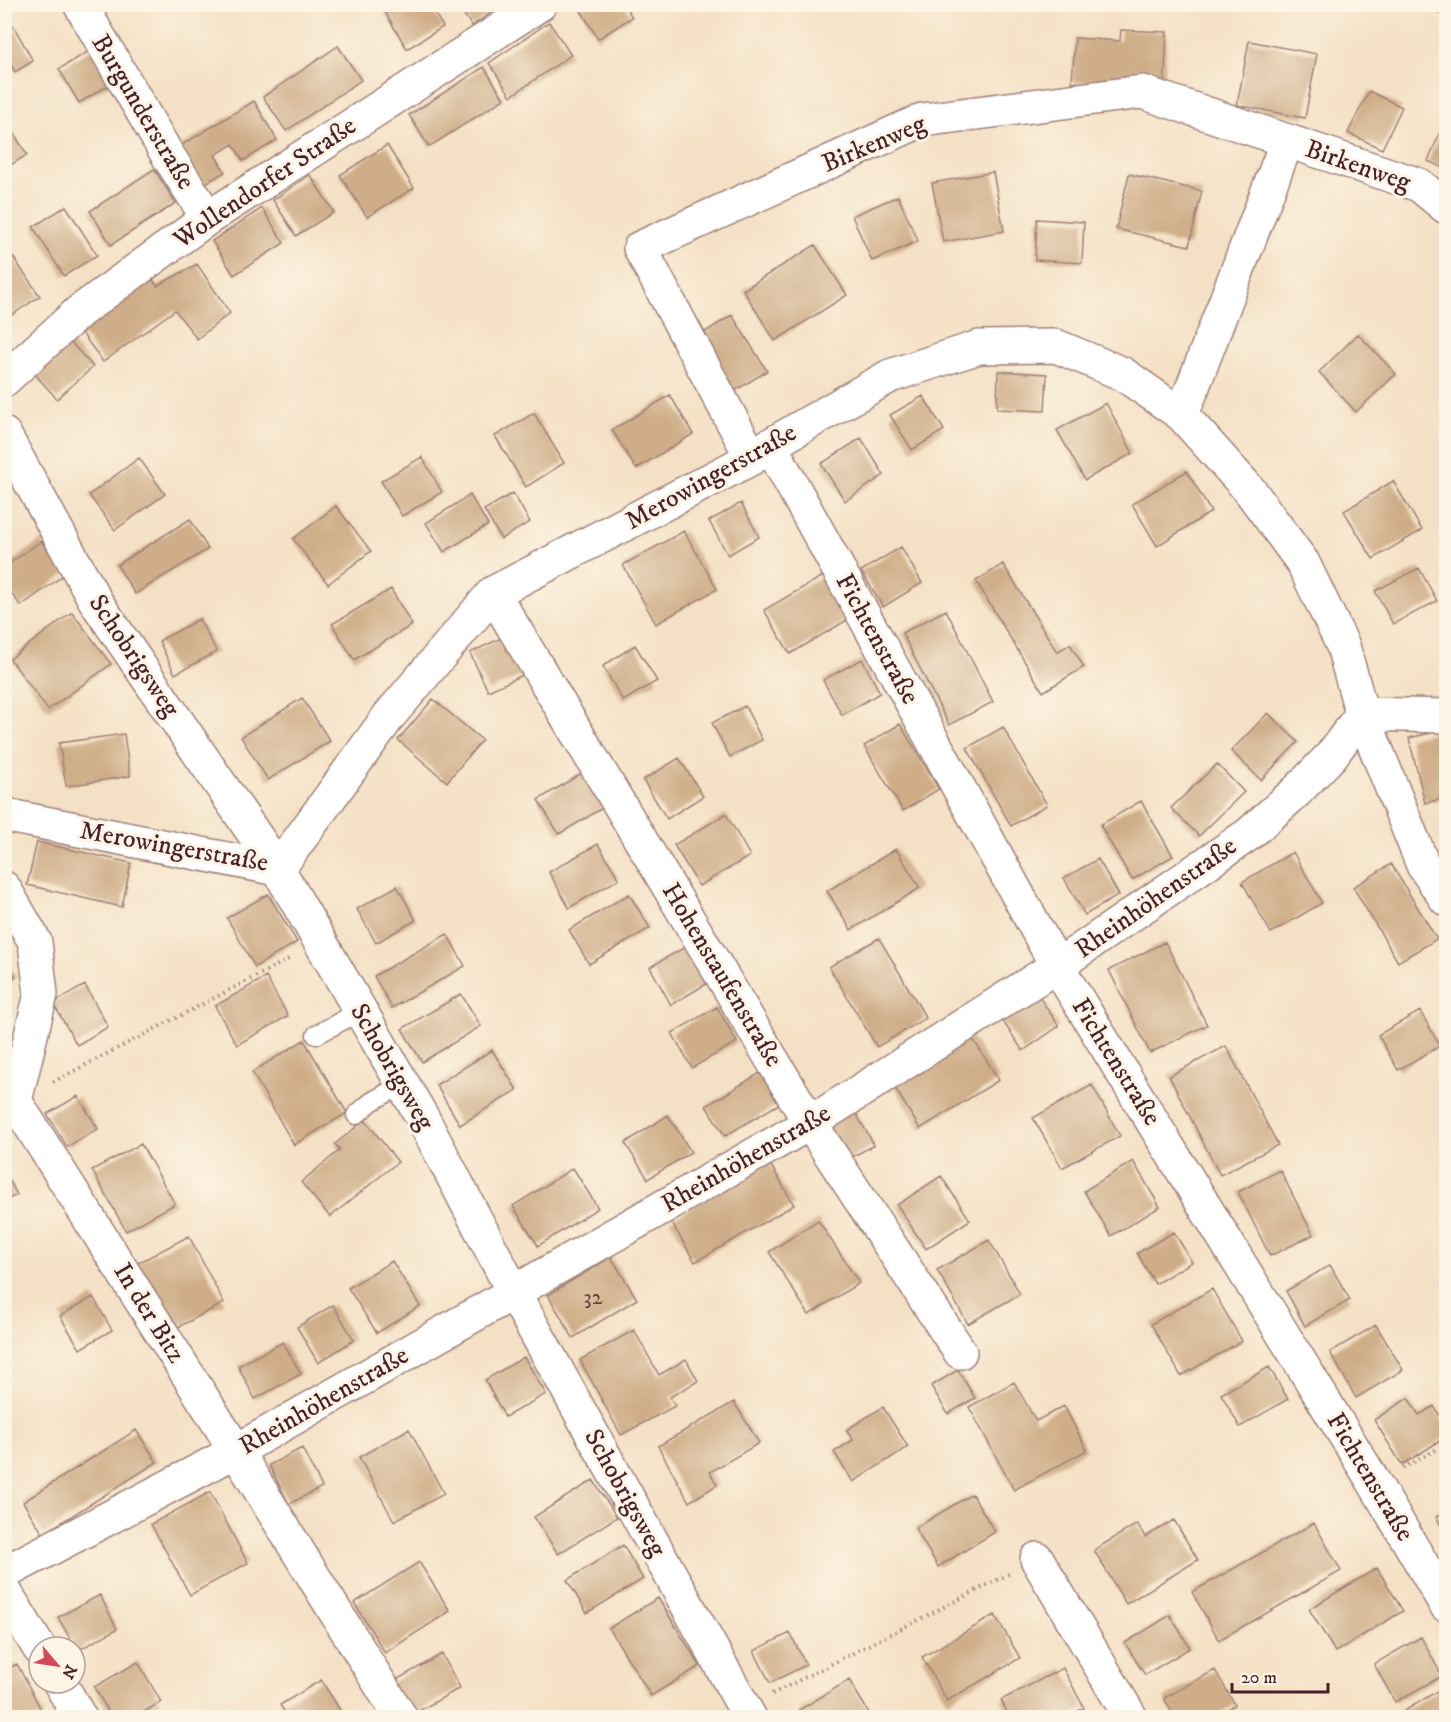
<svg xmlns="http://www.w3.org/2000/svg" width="1451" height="1722" viewBox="0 0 1451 1722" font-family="'IM FELL DW Pica',serif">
<rect width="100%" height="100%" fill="#fcf5e5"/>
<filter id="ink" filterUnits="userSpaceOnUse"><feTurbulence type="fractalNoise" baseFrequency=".0167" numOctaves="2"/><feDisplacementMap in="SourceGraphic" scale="12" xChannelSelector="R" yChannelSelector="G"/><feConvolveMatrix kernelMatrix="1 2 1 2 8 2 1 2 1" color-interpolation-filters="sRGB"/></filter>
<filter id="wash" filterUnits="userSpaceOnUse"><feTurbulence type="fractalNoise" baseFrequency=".008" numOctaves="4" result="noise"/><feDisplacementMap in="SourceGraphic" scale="24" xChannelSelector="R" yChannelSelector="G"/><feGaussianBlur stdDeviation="1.35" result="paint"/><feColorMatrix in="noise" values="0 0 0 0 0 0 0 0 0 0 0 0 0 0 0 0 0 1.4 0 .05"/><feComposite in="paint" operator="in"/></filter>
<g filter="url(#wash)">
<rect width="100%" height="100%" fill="#f4e0c4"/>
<g id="blocks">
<path fill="#cfad88" d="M380,4H429L443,27L407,49Z
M577,4H624L632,17L598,39Z
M1429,4H1446V16L1428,7Z
M457,5H502L472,26Z
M9,18L33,61L15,72L4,53V21Z
M549,22L571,55L511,96L489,63Z
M1121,30L1167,32L1164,88L1072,82L1075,38L1120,41Z
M1249,41L1317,54L1305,118L1237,105Z
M99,45L119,79L79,103L59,69Z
M338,46L361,80L286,131L263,97Z
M484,67L504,99L429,147L409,115Z
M1369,91L1402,107L1382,149L1348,133Z
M254,101L277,140L243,161L233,144L215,155L225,172L194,190L170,152Z
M4,117L27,155L4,169Z
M1446,118V169L1428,161Z
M387,145L414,188L367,217L340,175Z
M154,169L176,203L111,245L90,211Z
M993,172L1004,231L943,242L932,183Z
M1129,174L1202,191L1189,246L1116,229Z
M310,175L334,212L296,236L273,200Z
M898,196L918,241L872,261L852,216Z
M66,206L97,255L64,276L33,227Z
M262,208L284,243L234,275L212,241Z
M1037,219L1084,222L1082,263L1035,260Z
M4,244L40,296L6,319L4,316Z
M815,245L847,295L775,341L743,290Z
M197,264L230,313L197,339L175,310L103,362L79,329L151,277L157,286Z
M732,315L767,371L728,395L694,339Z
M1358,334L1396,374L1356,412L1319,372Z
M68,339L93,367L57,399L32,371Z
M998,371L1047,374L1045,411L997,409Z
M670,395L693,434L636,469L612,430Z
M923,396L944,430L912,450L890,415Z
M1106,403L1133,453L1085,480L1057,430Z
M534,413L564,463L526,487L495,436Z
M861,438L884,475L845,501L821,464Z
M422,457L442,492L402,516L381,481Z
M139,458L165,494L115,530L89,495Z
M1187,471L1211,512L1157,546L1132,504Z
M1393,481L1422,530L1373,559L1344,511Z
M513,493L530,522L501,539L484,510Z
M470,495L488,525L444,552L426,523Z
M741,503L759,537L728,555L709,521Z
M336,506L371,551L328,584L293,539Z
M190,519L208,549L135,594L117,565Z
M684,531L717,589L656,624L623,565Z
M41,541L65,574L21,606L4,584V567Z
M901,547L922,583L883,607L861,571Z
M1003,564L1057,652L1070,644L1084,667L1043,692L976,581Z
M1419,568L1437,601L1393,624L1375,591Z
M823,576L849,619L790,654L764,610Z
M391,589L412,625L354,660L332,624Z
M946,610L993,702L949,725L902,633Z
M72,612L111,664L48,710L10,659Z
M199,619L217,652L175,674L159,641Z
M505,636L523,675L488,691L470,653Z
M635,645L657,681L623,701L603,666Z
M862,659L880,693L842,715L823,680Z
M302,698L330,741L268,780L241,737Z
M433,699L482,740L447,782L398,740Z
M745,706L762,740L730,757L712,723Z
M1268,713L1298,742L1261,780L1231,751Z
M900,724L939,789L903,811L864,746Z
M1003,727L1047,805L1011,826L967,748Z
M1444,730L1446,740V798L1425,803L1409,738Z
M124,734L130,776L66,786L59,743Z
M679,758L703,796L667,819L643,780Z
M1217,764L1244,792L1199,836L1171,808Z
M585,771L606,806L559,834L538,800Z
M1141,801L1173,856L1132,880L1100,825Z
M726,814L750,856L699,886L674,845Z
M37,842L131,863L122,907L27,885Z
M598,844L619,879L569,908L549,872Z
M896,849L920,888L851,930L827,891Z
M1293,852L1322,903L1271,933L1242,882Z
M1098,859L1119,895L1085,915L1064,878Z
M1391,864L1437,939L1398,962L1353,887Z
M397,886L416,920L376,943L357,909Z
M268,894L297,942L255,967L227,918Z
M629,894L650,928L589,964L569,930Z
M447,934L465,966L392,1008L374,976Z
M879,938L926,1018L877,1047L829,967Z
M1165,942L1207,1025L1150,1053L1109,970Z
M687,946L708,983L671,1005L650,967Z
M4,957L16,977L4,984Z
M266,977L288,1016L237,1045L215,1006Z
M85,985L108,1027L77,1045L53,1003Z
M461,994L481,1026L422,1062L402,1029Z
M1038,995L1059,1026L1023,1051L1002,1020Z
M717,1007L737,1042L692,1068L672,1033Z
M1420,1011L1440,1046L1398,1070L1378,1035Z
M971,1036L999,1080L920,1129L893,1085Z
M304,1040L347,1113L294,1145L252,1072Z
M1226,1046L1278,1145L1220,1175L1169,1076Z
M492,1050L517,1090L460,1125L436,1085Z
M760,1073L779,1104L725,1136L706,1106Z
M1092,1085L1120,1136L1062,1168L1033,1118Z
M78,1096L98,1129L67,1147L47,1114Z
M853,1108L874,1145L843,1162L823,1125Z
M668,1115L691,1152L648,1179L625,1143Z
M365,1120L398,1162L330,1217L301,1182L340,1150L335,1144Z
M141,1144L175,1204L126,1231L92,1170Z
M1133,1161L1160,1207L1111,1236L1084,1191Z
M769,1162L794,1205L695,1262L670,1220Z
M573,1168L598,1208L538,1246L513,1206Z
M4,1170L17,1195L4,1201Z
M1280,1170L1313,1235L1270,1256L1238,1192Z
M941,1176L970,1220L926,1249L897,1205Z
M818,1220L859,1283L809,1315L769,1252Z
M1174,1232L1192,1262L1155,1284L1137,1253Z
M189,1236L224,1303L171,1331L136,1264Z
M989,1240L1020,1294L968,1324L937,1270Z
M611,1257L637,1299L573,1338L548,1295Z
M392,1261L420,1306L377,1333L348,1288Z
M1330,1265L1350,1300L1305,1326L1286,1291Z
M1212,1289L1242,1341L1181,1376L1151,1324Z
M93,1297L112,1330L80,1349L60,1316Z
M333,1305L354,1340L318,1363L297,1327Z
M1376,1325L1403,1370L1356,1398L1330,1352Z
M634,1330L659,1375L686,1359L698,1381L670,1397L675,1406L621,1435L580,1360Z
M283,1342L301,1374L255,1399L238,1366Z
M524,1357L546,1394L505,1417L485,1380Z
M1269,1367L1288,1399L1240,1427L1221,1394Z
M958,1370L975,1398L948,1414L931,1386Z
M1014,1382L1036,1421L1064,1406L1087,1450L1014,1490L969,1407Z
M1408,1398L1419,1415L1434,1406L1446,1426V1437L1402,1465L1374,1420Z
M734,1402L759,1443L710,1472L717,1485L689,1502L658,1446Z
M883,1407L908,1447L853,1482L834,1452L853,1440L846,1430Z
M409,1429L444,1494L394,1521L359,1457Z
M136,1430L157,1462L43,1534L23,1502Z
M302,1448L322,1487L289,1504L269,1465Z
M593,1480L617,1517L558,1554L534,1517Z
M210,1492L248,1563L190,1595L151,1524Z
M972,1494L995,1532L938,1567L915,1528Z
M1446,1511V1534L1436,1517Z
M1174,1520L1198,1560L1126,1604L1094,1550L1137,1524L1145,1537Z
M1314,1523L1341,1571L1219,1640L1192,1592Z
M623,1545L643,1579L587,1613L567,1580Z
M419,1562L450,1611L385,1653L354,1603Z
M1377,1568L1403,1611L1335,1652L1309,1609Z
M100,1595L117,1629L77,1651L58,1617Z
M658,1598L700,1666L651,1696L609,1628Z
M995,1615L1020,1658L947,1701L922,1657Z
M1170,1615L1190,1648L1145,1675L1125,1643Z
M790,1633L806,1665L770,1683L754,1651Z
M1421,1637L1442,1676L1395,1702L1374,1664Z
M442,1654L460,1688L408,1717L389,1684Z
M138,1662L161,1702L134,1718H112L94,1687Z
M17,1664L44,1715L39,1718H4V1670Z
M1063,1668L1084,1708L1065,1718H1010L1001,1700Z
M1215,1670L1235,1705L1212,1718H1175L1164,1698Z
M321,1680L345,1718H288L280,1705Z
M849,1680L872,1718H803L799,1710Z
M1442,1688L1446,1696V1718H1393Z"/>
</g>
</g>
<g filter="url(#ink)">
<use href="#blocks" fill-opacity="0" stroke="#9f8078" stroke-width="1.5"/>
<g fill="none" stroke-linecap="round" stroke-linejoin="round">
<defs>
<path id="service" d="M316,1035L360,1011
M356,1115L371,1102L403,1084"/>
<path id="minor" d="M80,4L167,154L208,218
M4,380L80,311L208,218L540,4
M1182,415L1287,141
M4,434L96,602L278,869L422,1117L514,1293L750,1718
M770,445L1057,966L1375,1484L1446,1605
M752,458L640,248L922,120L1142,92L1419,185L1446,207
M493,593L810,1123L960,1352
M4,815L278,869L389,716L493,593L752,458L770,445L890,376L979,347L1056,346L1123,374L1182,415L1251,492L1303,563L1343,646L1362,714L1423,865L1446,899
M4,888L35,942L41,994L15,1101L236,1451L401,1718
M1037,1559L1131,1718
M4,1573L236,1451L810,1123L1057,966L1249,834L1296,792L1331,756L1362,714L1446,716
M4,1590L39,1648
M60,1683L80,1718"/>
</defs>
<use href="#service" stroke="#9f8078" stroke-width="21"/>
<use href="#minor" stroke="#9f8078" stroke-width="36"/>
<path stroke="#9f8078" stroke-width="4" stroke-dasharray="1.5 4.5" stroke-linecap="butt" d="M53,1082L291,958
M1403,1468L1446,1444
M772,1694L1009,1574"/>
<use href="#service" stroke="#fff" stroke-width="18"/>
<use href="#minor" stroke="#fff" stroke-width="33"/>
</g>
</g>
<g text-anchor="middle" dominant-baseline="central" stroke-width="6" stroke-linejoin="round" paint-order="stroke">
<g font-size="22" fill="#6b4242">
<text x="593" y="1297">32</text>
</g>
<g font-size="26" fill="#4a1f2b" stroke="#fcf5e5">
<text transform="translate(143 112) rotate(59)">Burgunderstraße</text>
<text transform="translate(874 144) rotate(-23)">Birkenweg</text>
<text transform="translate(1358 166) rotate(19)">Birkenweg</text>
<text transform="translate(265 183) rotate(-34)">Wollendorfer Straße</text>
<text transform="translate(711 477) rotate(-29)">Merowingerstraße</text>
<text transform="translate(877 639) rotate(61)">Fichtenstraße</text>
<text transform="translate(134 656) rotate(56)">Schobrigsweg</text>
<text transform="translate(174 847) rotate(10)">Merowingerstraße</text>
<text transform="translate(1156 898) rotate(-35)">Rheinhöhenstraße</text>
<text transform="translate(722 975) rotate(59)">Hohenstaufenstraße</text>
<text transform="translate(1116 1062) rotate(58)">Fichtenstraße</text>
<text transform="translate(392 1067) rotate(60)">Schobrigsweg</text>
<text transform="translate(746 1159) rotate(-30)">Rheinhöhenstraße</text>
<text transform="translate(149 1313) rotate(58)">In der Bitz</text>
<text transform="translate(324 1401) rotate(-30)">Rheinhöhenstraße</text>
<text transform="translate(1370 1477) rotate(59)">Fichtenstraße</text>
<text transform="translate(625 1493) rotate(61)">Schobrigsweg</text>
</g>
</g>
<rect width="1451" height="1722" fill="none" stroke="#fcf5e5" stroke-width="24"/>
<g transform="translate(57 1665) rotate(119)"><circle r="28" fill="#fcf5e5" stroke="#b59f9b" stroke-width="1.5"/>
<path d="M0-4.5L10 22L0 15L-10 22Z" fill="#d1495b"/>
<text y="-9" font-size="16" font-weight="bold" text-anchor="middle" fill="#4a1f2b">N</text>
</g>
<path d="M1232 1683v9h96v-9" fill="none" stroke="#4a1f2b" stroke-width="3"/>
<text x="1241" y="1683" font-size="18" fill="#4a1f2b" stroke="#fcf5e5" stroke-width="4.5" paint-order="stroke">20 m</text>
</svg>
